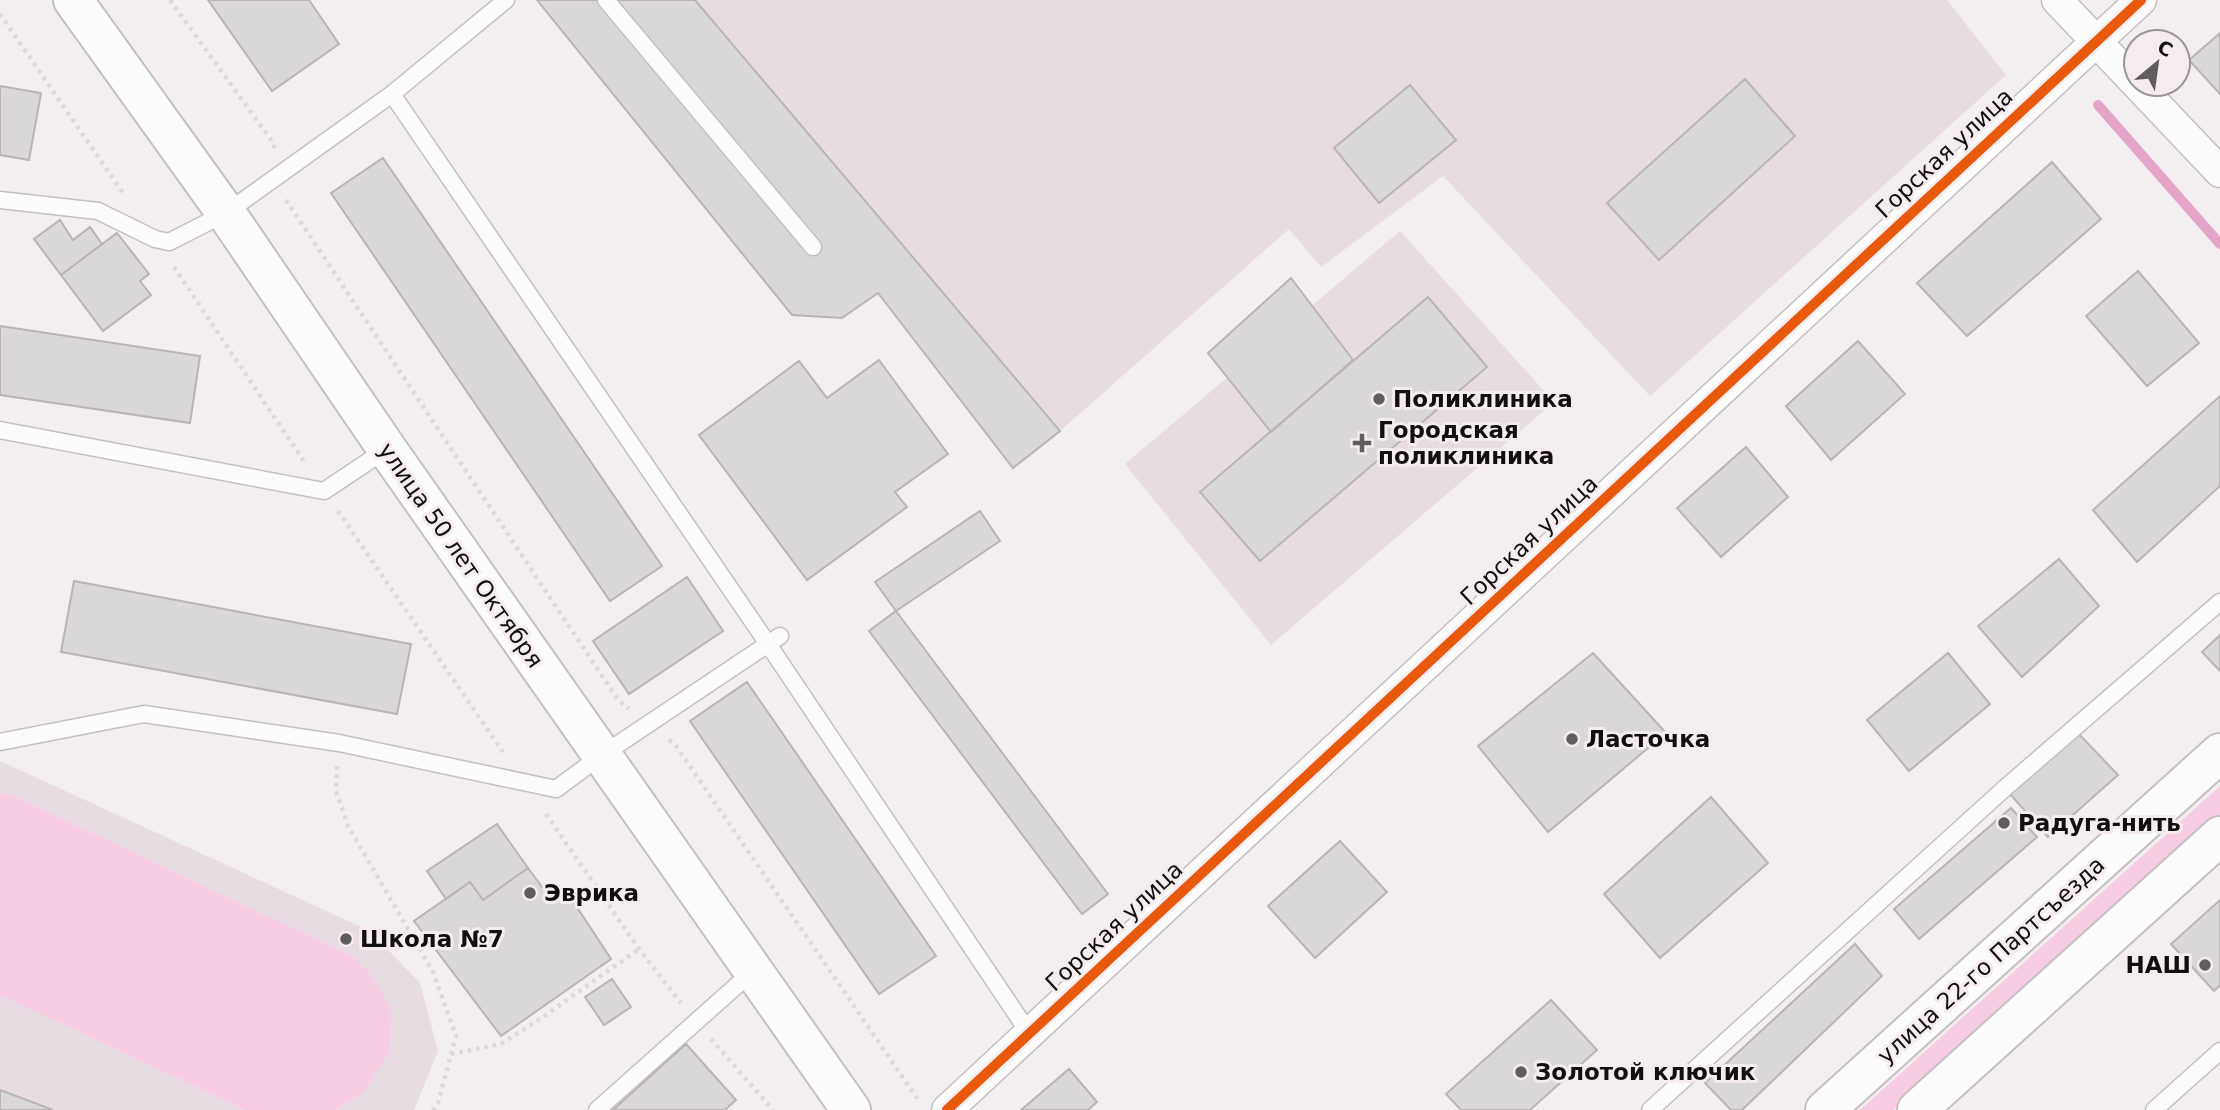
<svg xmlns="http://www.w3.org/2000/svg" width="2220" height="1110" viewBox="0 0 2220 1110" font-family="'DejaVu Sans',sans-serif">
<rect width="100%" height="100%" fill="#f3eef0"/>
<path fill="#e7dce1" d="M695,0H1947L2006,75L1650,396L1443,176L1321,267L1289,229L1060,431Z
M1400,231L1554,402L1271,645L1125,464Z
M0,761L370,931L420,983L438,1051L414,1110H335L364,1092L354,957L12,795L0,793Z
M0,995L245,1110H0Z"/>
<path fill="#f8cde4" d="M2220,786V816L1893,1110H1860Z
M0,793L12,795L354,957L375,980L391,1011L390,1050L364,1092L335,1110H245L0,995Z"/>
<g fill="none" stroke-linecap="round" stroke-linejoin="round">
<path stroke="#e4a5c9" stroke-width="10" d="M2098,105L2220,244"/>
</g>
<path fill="#dad7d8" stroke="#b8b4b5" stroke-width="2" d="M208,0H309L339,44L272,91Z
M537,0H695L1060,431L1013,468L878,293L842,318L792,315Z
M2220,33V94L2189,60Z
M1745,79L1795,136L1659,260L1607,203Z
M1410,85L1456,140L1379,203L1334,148Z
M0,86L41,93L29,160L0,155Z
M383,158L662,566L610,601L331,193Z
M2052,162L2101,219L1967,336L1917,283Z
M60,220L73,240L90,227L102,244L61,275L34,239Z
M117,233L149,274L140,281L151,295L103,331L61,275Z
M2138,271L2199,343L2147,386L2086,316Z
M1291,278L1353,360L1271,432L1208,353Z
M1428,297L1487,367L1260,561L1200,492Z
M0,326L200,356L190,423L0,395Z
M1858,341L1905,394L1831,460L1786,406Z
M879,360L948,454L895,492L907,507L807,580L699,435L799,361L827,398Z
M2220,396V486L2137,562L2093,510Z
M1746,447L1788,497L1721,557L1677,508Z
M980,511L1000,541L896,611L875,582Z
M2059,559L2099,606L2022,677L1978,626Z
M687,577L723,631L629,694L593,641Z
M74,581L411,644L397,714L61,652Z
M896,611L1108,894L1082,914L869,631Z
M2220,635V671L2202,652Z
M1593,653L1666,733L1548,832L1478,746Z
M1948,653L1990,704L1909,771L1867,720Z
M747,682L936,956L879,994L690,721Z
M2076,731L2118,775L2048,837L2010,794Z
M1711,797L1768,863L1660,958L1604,894Z
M2011,808L2037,837L1919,939L1894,909Z
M497,824L528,868L483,900L470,882L446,899L427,871Z
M1340,841L1387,892L1315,958L1268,906Z
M528,868L549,896L563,886L611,959L501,1036L414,921L470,882L483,900Z
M2220,900V985L2214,991L2171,944Z
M1855,944L1882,976L1742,1110H1731L1705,1083Z
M612,979L631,1007L604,1025L585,997Z
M1551,1000L1597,1050L1530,1110H1461L1446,1094Z
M686,1044L736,1100L725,1110H613Z
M1069,1069L1097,1102L1088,1110H1021Z
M0,1090L53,1110H0Z"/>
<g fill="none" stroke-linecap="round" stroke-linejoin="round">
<defs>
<path id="service" d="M606,0L813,247
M392,94L768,644L1029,1033
M0,200L98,211L155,239L169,242L226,213L272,180L392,94L506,0
M0,430L324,491L387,449
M0,742L144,714L339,743L556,789L602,755L780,636
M597,1110L753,971
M1650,1110L2005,788L2220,602
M2154,1110L2220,1051"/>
<path id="minor" d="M2057,0L2220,172
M947,1110L2141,0"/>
<path id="secondary" d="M73,0L226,213L387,449L851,1110
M1825,1110L2220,753
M1917,1110L2220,836"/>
</defs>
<use href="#service" stroke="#c4c0c2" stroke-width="19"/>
<use href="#minor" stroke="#c4c0c2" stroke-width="33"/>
<use href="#secondary" stroke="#c4c0c2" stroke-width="42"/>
<path stroke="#dad8d9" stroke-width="4.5" stroke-dasharray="3.5 5" stroke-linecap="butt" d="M170,0L274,144V150
M0,14L125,196
M286,200L618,700L629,709
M174,267L305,463
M338,511L503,752
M669,740L674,743L919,1101
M337,766L336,791L348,826L433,972L456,1036L438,1103L433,1110
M546,814L639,949L681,1003
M711,1039L773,1110
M451,1054L501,1044L540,1019L639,949"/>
<use href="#service" stroke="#fdfcfd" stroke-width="16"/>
<use href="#minor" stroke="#fdfcfd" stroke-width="30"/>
<use href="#secondary" stroke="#fdfcfd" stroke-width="38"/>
<defs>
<path id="cycleway" d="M947,1110L2141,0"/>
</defs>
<use href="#cycleway" stroke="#f5ecf0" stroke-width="15"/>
<use href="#cycleway" stroke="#e8590c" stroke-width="10"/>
</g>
<g fill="#615d5e" stroke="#f5ecf0" stroke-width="2.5">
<circle cx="1379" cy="399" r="7"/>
<path d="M1358.5 432.5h7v7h7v7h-7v7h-7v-7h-7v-7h7z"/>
<circle cx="1572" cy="739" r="7"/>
<circle cx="2004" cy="823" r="7"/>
<circle cx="530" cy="893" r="7"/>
<circle cx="346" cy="939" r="7"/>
<circle cx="2205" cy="965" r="7"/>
<circle cx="1521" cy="1072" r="7"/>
</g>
<g text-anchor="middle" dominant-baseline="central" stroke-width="6" stroke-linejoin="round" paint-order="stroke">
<g font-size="23" fill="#120f10" stroke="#f5ecf0">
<text transform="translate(1944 153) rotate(-43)">Горская улица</text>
<text transform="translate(1529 540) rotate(-43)">Горская улица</text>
<text transform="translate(461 555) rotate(55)">улица 50 лет Октября</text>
<text transform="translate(1114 926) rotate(-43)">Горская улица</text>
<text transform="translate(1991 960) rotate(-42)">улица 22-го Партсъезда</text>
</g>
<g font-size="23" font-weight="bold" fill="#120f10" stroke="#f5ecf0" text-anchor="start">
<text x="1393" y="399">Поликлиника</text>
<text x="1378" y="430">Городская<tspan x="1378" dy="26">поликлиника</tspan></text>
<text x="1586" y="739">Ласточка</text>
<text x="2018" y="823">Радуга-нить</text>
<text x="544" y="893">Эврика</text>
<text x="360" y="939">Школа №7</text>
<text x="2191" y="965" text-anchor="end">НАШ</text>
<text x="1535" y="1072">Золотой ключик</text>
</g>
</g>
<g transform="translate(2157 63) rotate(29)"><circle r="33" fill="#f5ecf0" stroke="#9a9496" stroke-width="2"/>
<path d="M0-5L12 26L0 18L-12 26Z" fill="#615d5e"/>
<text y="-10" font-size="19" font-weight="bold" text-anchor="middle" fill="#120f10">С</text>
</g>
</svg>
